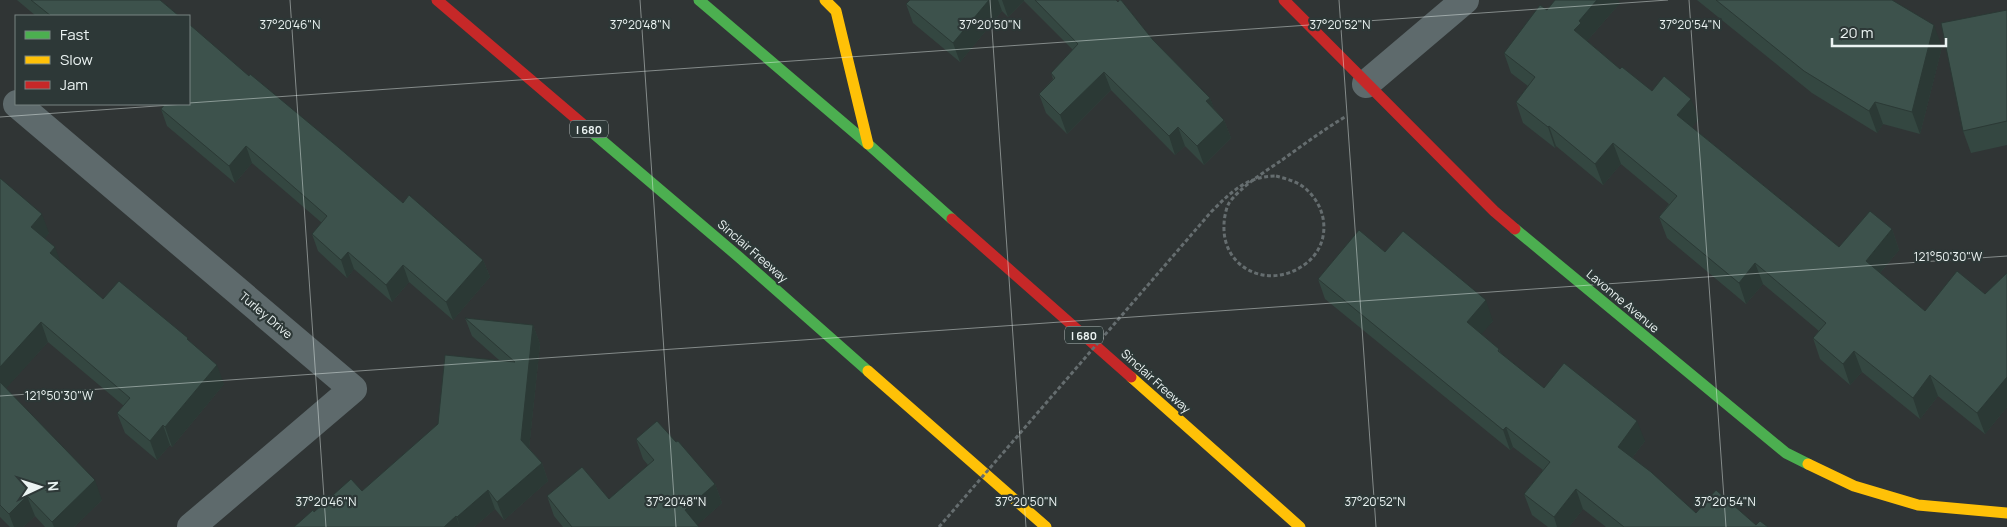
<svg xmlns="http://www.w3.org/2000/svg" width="2007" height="527" viewBox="0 0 2007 527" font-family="Manrope,sans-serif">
<rect width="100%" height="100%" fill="#303535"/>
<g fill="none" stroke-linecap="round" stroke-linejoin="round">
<path stroke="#656d6f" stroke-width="3" stroke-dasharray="4 2.5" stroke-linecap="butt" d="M1276,176C1287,179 1299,182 1307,190C1330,211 1330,247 1304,265C1269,290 1222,269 1224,225C1224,219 1226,208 1229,203C1240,187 1266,171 1282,160C1303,145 1323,130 1345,117"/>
<path stroke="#5e6a6c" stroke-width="28" d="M1366,84L1465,0
M17,104L353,389L191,527"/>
<path stroke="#4caf50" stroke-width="11" d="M699,0L868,144L952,219
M586,127L740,258L868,371
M1515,229L1786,453L1808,464"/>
<path stroke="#ffc107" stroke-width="11" d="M825,0L836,11L868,144
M868,371L1046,527
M1131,377L1300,527
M1808,464L1854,486L1918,505L2007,513"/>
<path stroke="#c62828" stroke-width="11" d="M437,0L586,127
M1284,0L1494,211L1515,229
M952,219L1131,377"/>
<path stroke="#656d6f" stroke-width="3" stroke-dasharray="4 2.5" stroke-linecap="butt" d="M939,527L1211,212C1231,192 1247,176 1276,176"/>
</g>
<path fill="#344741" d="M17,0H160L179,16H36Z
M910,0H1116L1153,40L1210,98L1214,109L1224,120L1231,138L1204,165L1185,146L1175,155L1111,90L1067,134L1046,113L1039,94L1053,79L1051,73L1073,50L1024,1L1008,17L1002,11L960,62L913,23L906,4Z
M1697,0H1892L1942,47L1920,134L1883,124L1877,133L1812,93Z
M1620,3L1587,41L1620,69L1652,91L1699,119L1692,127L1839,247L1892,229L1899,250L1880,273L1925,311L1985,294L2007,273V407L1985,434L1938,396L1920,419L1862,372L1850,385L1820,359L1813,338L1819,331L1763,284L1746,304L1667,238L1659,217L1669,204L1621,164L1603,185L1556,146L1555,148L1523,123L1516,102L1528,86L1511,73L1504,53L1547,10Z
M2007,10V145L1971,153L1963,131Z
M249,76L403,203L483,260L490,277L453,320L409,282L392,302L354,269L347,278L318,251L312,234L322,223L286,192L252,163L235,183L167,126L161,109Z
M0,178L49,233L44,239L61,263L103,299L189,341L224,384L172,447L170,445L157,460L125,433L117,413L124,406L48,342L6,388L102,500L74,527H45L35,516L23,527H10L0,517Z
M1318,279L1493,321L1481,334L1499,349L1501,354L1544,388L1645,441L1632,458L1696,513L1768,527H1606L1583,509L1569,527H1548L1532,515L1524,494L1543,470L1513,447L1510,450L1325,299Z
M465,318L533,325L540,344L529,448L542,463L548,481L504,520L495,509L474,527H294L314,512L362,491L438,424L499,360L472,336Z
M636,439L676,442L715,484L722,503L697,525L699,527H563L554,516L547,496L609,499L648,465L643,459Z"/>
<path fill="#2b3935" d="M989,0H998L1002,11L960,62L953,43Z
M1002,0H1024V1L1008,17Z
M1597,0H1618L1620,3L1587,41L1574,30L1579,21Z
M1934,25L1942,47L1920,134L1912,112Z
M1104,72L1111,90L1067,134L1060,115Z
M1210,98L1217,117L1206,101Z
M1691,99L1699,119L1685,136L1677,115Z
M1875,102L1883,124L1877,133L1869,111Z
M1224,120L1231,138L1204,165L1197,146Z
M1549,126L1556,146L1555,148L1548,127Z
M1178,127L1185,146L1175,155L1169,136Z
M1613,143L1621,164L1603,185L1595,164Z
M246,146L252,163L235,183L229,166Z
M42,214L49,233L38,247L31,227Z
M1892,229L1899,250L1873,281L1866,261Z
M55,247L62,266L50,253Z
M348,252L354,269L347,278L341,260Z
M483,260L490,277L453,320L446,302Z
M1755,263L1763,284L1746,304L1739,283Z
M403,265L409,282L392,302L386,285Z
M1486,300L1493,321L1474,343L1467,322Z
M41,322L48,342L0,395V367Z
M533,325L540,344L528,458L521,440Z
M1854,351L1862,372L1850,385L1843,364Z
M217,365L224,384L172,447L165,427Z
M1930,375L1938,396L1920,419L1913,398Z
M2007,377V407L1985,434L1977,413Z
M1637,421L1645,441L1625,467L1618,447Z
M163,425L170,445L157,460L150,441Z
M1506,427L1513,447L1510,450L1503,430Z
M542,463L548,481L504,520L497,502Z
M95,480L102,500L74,527H54L52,522Z
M715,484L722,503L695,527L685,510Z
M1576,489L1583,509L1569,527H1557L1554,517Z
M488,490L495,509L474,527H460L457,517Z
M27,496L35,516L23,527H14L9,514Z
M456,516L460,527H444Z"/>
<path fill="#3d524c" stroke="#2b3935" d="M31,0H160L179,16H51Z
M910,0H989L953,43L906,4Z
M1035,0H1116L1118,2L1119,0H1121L1153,40L1210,98L1206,101L1224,120L1197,146L1178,127L1169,136L1104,72L1060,115L1039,94L1055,78L1051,73L1078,44Z
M1555,0H1597L1579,21L1581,23L1574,30L1620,69L1622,67L1652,91L1664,76L1691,99L1677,115L1839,247L1870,211L1892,229L1866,261L1925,311L1957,271L1985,294L2007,273V377L1977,413L1930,375L1913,398L1854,351L1843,364L1813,338L1826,323L1755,263L1739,283L1659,217L1677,196L1613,143L1595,164L1549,126L1548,127L1516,102L1535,77L1504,53L1540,5L1547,10Z
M1716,0H1892L1934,25L1912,112L1875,102L1869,111L1804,71Z
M2007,10V121L1963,131L1941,23Z
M189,24L249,76L250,74L338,147L403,203L409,195L483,260L446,302L403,265L386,285L348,252L341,260L312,234L327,216L280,175L246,146L229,166L161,109L165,104H189Z
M0,178L42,214L31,227L55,247L50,253L103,299L119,281L188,338L187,339L217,365L165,427L163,425L150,441L117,413L130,398L41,322L0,367Z
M1359,230L1385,252L1403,231L1486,300L1467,322L1499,349L1498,351L1544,388L1564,363L1637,421L1618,447L1651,472L1696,513L1716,490L1756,525L1760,521L1768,527H1624L1576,489L1554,517L1524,494L1550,462L1506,427L1503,430L1318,279Z
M465,318L533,325L521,440L542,463L497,502L488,490L457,517L456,516L444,527H294L313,510L314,512L351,479L362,491L438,424L445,355L515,362Z
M0,382L95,480L52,522L27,496L9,514L0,505Z
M657,421L676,442L678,441L715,484L685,510L699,527H572L547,496L582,467L609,499L654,460L636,439Z"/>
<path fill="none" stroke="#ebf3f2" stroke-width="1" stroke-opacity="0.45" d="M290,0L326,527M640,0L676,527M990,0L1026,527M1339,0L1376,527M1689,0L1726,527M189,103L1668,0M0,117L185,104M0,396L2007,256"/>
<g text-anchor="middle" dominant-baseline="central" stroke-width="4.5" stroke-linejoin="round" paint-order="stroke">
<g fill="#2d3837" stroke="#b2bbba" stroke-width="1">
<rect x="570" y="120.5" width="38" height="17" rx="4"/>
<rect x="1065" y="326.5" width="38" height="17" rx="4"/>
</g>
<g font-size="11" font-weight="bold" fill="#ebf3f2">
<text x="589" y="129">I 680</text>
<text x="1084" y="335">I 680</text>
</g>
<g font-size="12" fill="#ebf3f2" stroke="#2d3837">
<text transform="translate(753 251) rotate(41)">Sinclair Freeway</text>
<text transform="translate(1623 301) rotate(40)">Lavonne Avenue</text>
<text transform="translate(266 315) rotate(40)">Turley Drive</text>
<text transform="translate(1156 381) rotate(42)">Sinclair Freeway</text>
</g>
</g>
<g font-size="12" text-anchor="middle" fill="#ebf3f2" stroke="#2d3837" stroke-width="4.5" stroke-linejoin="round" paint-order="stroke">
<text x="290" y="29">37°20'46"N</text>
<text x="640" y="29">37°20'48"N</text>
<text x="990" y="29">37°20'50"N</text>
<text x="1340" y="29">37°20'52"N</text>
<text x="1690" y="29">37°20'54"N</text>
<text x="1948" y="261">121°50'30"W</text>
<text x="59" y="400">121°50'30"W</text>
<text x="326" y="506">37°20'46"N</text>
<text x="676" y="506">37°20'48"N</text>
<text x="1026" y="506">37°20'50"N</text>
<text x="1375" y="506">37°20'52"N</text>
<text x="1725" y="506">37°20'54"N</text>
</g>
<rect x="15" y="15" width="175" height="90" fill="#2d3837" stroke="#798382"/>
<rect x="25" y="31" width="25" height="8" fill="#4caf50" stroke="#798382"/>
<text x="60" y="40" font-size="15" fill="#ebf3f2">Fast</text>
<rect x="25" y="56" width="25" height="8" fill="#ffc107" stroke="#798382"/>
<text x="60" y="65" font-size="15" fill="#ebf3f2">Slow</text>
<rect x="25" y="81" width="25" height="8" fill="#c62828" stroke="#798382"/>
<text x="60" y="90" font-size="15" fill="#ebf3f2">Jam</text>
<g transform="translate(40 487) rotate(86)" stroke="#2d3837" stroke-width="4" paint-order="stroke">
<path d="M0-4L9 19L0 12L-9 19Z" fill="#ebf3f2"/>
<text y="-8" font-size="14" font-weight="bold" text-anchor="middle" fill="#ebf3f2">N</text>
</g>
<path d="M1832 38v8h114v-8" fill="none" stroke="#ebf3f2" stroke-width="2.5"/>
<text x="1840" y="38" font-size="15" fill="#ebf3f2" stroke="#2d3837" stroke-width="4" paint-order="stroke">20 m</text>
</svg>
